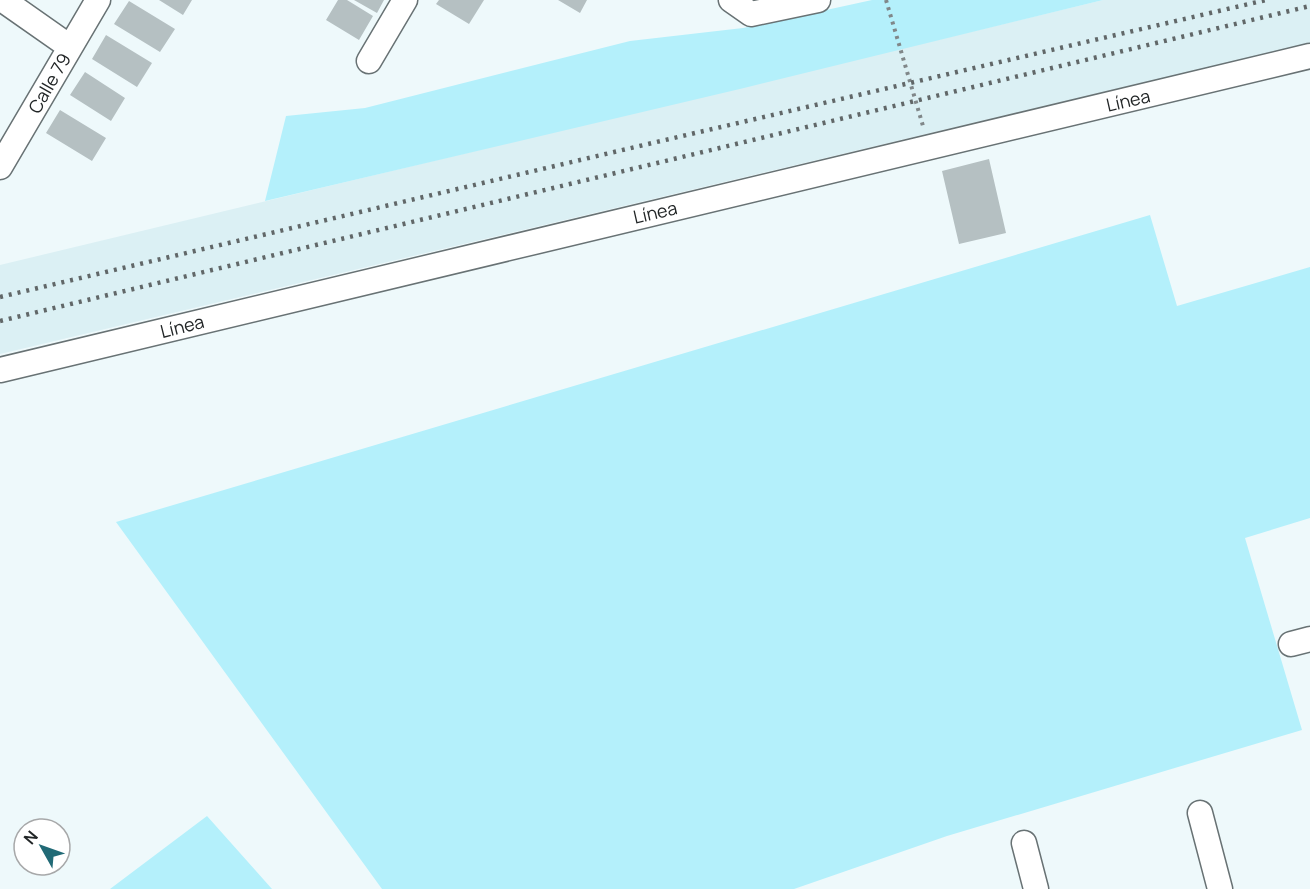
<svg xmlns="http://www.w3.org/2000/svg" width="1310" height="889" viewBox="0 0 1310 889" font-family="Manrope,sans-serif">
<rect width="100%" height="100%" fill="#eef9fb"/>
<path fill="#dbf0f4" d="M1103,0H1310V43L0,354V265Z"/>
<path fill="#b4f0fb" d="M872,0H1103L744,88L265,201L286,116L365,108L630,41L743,28Z
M1150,215L1177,306L1310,267V518L1245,538L1302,730L947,836L794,889H382L116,522Z
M207,816L272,889H110Z"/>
<path fill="#b5c0c2" d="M159,0H192L183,15Z
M338,0H347L373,16L359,40L326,20Z
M354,0H384L377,13Z
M439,0H484L469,24L436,4Z
M558,0H587L580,13Z
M129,1L175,29L160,52L114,24Z
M106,35L152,63L137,87L92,59Z
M85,72L125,98L111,121L70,95Z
M60,110L106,138L92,161L46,133Z
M989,159L1006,233L959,244L942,171Z"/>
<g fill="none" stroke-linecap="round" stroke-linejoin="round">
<defs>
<path id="street" d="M3,0L70,47
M731,0L751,14L818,0
M369,61L405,0
M0,167L98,0
M0,370L1310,56
M1291,644L1310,639
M1200,813L1220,889
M1024,843L1036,889"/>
</defs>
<use href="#street" stroke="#687274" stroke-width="27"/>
<path stroke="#808789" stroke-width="4" stroke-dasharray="3 4.5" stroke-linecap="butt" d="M886,0L923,126"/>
<use href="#street" stroke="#fff" stroke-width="24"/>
<path stroke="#616768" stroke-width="4.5" stroke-dasharray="3 6" stroke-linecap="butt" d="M0,297L648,144L1266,0
M0,321L1310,6"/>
</g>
<g text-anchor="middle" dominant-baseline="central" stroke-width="4.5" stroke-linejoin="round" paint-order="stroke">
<g font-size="18" fill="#222627" stroke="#fff">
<text transform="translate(49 83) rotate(-60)">Calle 79</text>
<text transform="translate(1128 100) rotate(-13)">Línea</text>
<text transform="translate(655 212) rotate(-13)">Línea</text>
<text transform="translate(182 326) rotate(-14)">Línea</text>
</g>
</g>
<g transform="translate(42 847) rotate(310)"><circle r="28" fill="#ffffff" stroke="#a7a8a9" stroke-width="1.5"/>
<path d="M0-4.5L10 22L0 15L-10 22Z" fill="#216a76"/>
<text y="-9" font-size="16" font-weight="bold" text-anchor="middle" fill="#222627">N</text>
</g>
</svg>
